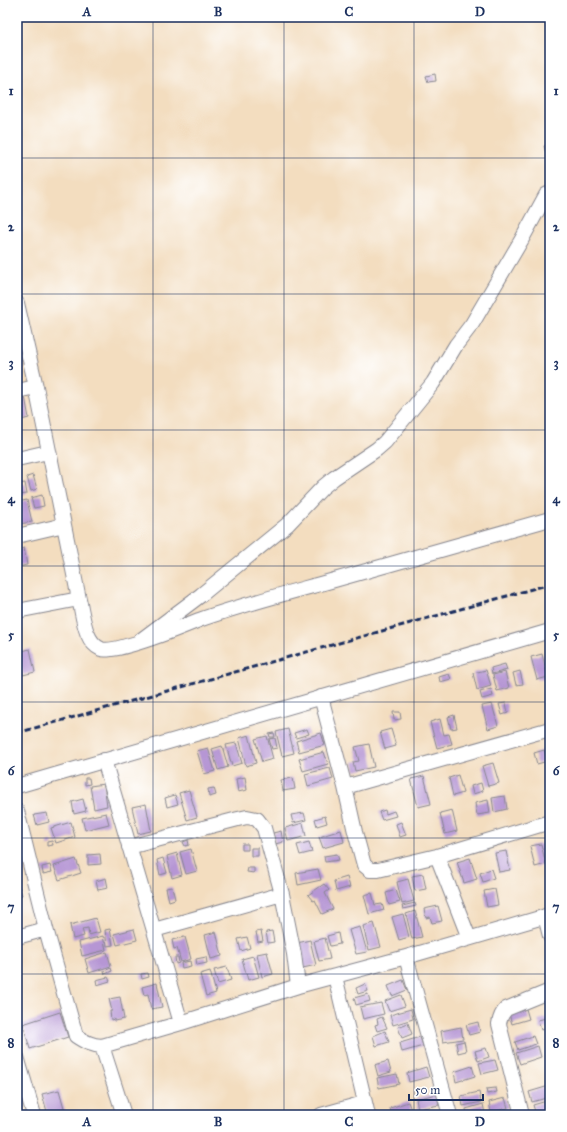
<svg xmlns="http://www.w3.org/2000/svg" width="567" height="1132" viewBox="0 0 567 1132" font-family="'IM FELL Great Primer',serif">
<rect width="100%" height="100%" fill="#fff"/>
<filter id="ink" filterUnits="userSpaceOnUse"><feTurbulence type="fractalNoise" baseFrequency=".025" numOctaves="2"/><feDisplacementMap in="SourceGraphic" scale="8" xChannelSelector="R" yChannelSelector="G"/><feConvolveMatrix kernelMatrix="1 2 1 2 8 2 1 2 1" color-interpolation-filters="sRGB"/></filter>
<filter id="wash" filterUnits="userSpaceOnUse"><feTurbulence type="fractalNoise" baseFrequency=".012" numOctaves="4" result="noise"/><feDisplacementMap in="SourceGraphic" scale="16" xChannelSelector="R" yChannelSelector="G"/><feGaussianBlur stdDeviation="0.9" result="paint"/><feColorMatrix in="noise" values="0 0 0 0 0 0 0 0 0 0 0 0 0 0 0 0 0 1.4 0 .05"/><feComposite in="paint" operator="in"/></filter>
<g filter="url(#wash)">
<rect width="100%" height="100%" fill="#f3ddbf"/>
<g id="blocks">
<path fill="#b696d4" d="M435,74L436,81L428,82L426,76Z
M550,144V157H547L544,146Z
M25,397L29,418L17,421V399Z
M33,475L37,489L31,491L27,477Z
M25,483L27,494L17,495V484Z
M42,495L44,506L34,508L31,498Z
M27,500L32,522L19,524L17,513V502Z
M24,548L27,565L17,567V550Z
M30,649L35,672L23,675L18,652Z
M542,654L548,677L537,680L531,657Z
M505,664L507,670L492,674L491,668Z
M486,670L491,686L477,690L473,673Z
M520,671L523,684L516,685L513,673Z
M505,672L509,688L497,691L493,675Z
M449,674L451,679L440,682L439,677Z
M491,689L493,696L482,699L480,692Z
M506,703L508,713L502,715L499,704Z
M492,704L498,726L488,729L482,706Z
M393,712H400L401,719L394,720Z
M454,715L457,728L451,729L448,717Z
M440,719L444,735L449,734L452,744L437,748L430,722Z
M288,729L294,753L282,756L276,732Z
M307,729L309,734L296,738L294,733Z
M391,729L396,746L385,749L380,732Z
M274,733L275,737H270L269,734Z
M321,733L325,745L299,752L296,741Z
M249,735L256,763L246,766L239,738Z
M267,736L273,759L262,762L255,739Z
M275,738L277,748L272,749L269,739Z
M236,743L242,763L232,766L226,745Z
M369,744L374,767L355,771L353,762L359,761L355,747Z
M222,746L228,767L218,770L212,749Z
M208,748L215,771L204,774L197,751Z
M544,750L548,761L537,764L534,753Z
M324,752L328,764L303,771L299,759Z
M493,763L499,783L488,786L482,766Z
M330,768L333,779L308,786L305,774Z
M458,775L463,793L453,796L449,778Z
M424,776L431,804L418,807L411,779Z
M245,777L247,790L238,792L236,779Z
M85,778H89L90,784L85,785Z
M293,778L295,789L283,791L281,780Z
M481,783L483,791L473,794L471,786Z
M104,784L107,806L94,809L90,786Z
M214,788L216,795L209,797L208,789Z
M189,790L197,817L187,820L179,793Z
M175,795L178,804L167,807L165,798Z
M505,796L507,809L494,812L492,798Z
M83,799L86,811L74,814L72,802Z
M488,800L490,813L477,815L475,803Z
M146,804L151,831L138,834L132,807Z
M385,810L386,814L394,811L396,816L382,820L379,812Z
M452,810L457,831L445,834L440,813Z
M47,813L49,822L37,825L34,815Z
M106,813L109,824L85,830L82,818Z
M304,813L306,820L293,823L291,815Z
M325,816L327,823L317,826L315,819Z
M71,822L75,837L56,843L51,828Z
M401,822L406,835L400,837L396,824Z
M303,823L306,836L288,841L285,828Z
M341,830L344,842L323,848L319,837Z
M281,831L283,842L275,844L273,833Z
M188,840L189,845L185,846L183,842Z
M52,841L53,845L47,846V842Z
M309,842L312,852L300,855L297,845Z
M242,844H248V850H242Z
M541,844L546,864L535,867L530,846Z
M251,848H258V856H251Z
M191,849L197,871L186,874L180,852Z
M506,851L510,870L499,872L495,853Z
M177,853L182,875L172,878L167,856Z
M100,854L101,864L88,865V855Z
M337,854L339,860L325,862L324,856Z
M163,858L167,873L160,875L157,860Z
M470,858L477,879L464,883L457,862Z
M76,859L81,873L59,880L54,866Z
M50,865L52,872L43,874L42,867Z
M248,868H254V873L247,872Z
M318,869L321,880L298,885L296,873Z
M491,869L494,878L483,882L480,873Z
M423,874L426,889L415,891L412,876Z
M347,877L350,887L336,891L334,881Z
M106,878L108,888L98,890L96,881Z
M408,879L414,901L402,904L397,882Z
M17,880L22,895L17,897Z
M324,884L329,890L325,893L333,909L322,914L315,900L313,901L308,895Z
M172,887L175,899L169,901L166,888Z
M495,889L498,905L487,907L484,891Z
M396,890L400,902L389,905L386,893Z
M372,893L375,905L382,904L384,910L369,914L364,895Z
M415,903L416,906L403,909L402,906Z
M438,906L442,921L432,923L430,917L426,918L424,909Z
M415,911L422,937L412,939L406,914Z
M403,914L409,937L399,940L392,917Z
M96,918L100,932L89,935L88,928L82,929L84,936L73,939L70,925Z
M374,923L381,947L369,950L363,926Z
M360,927L367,952L356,954L349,930Z
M110,929L113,945L107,946L105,930Z
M134,929L137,940L117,945L114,934Z
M261,931L263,941L258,942L256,932Z
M272,931L274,942L268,943L266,932Z
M216,932L222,956L211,959L205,935Z
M338,933L340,944L330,946L327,936Z
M103,936L106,950L82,956L79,942Z
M184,937H185L191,959L181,962L177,948L174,949L172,940Z
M247,937L250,948L241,951L238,939Z
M325,938L330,959L319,961L314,941Z
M310,940L316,965L303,968L297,943Z
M107,952L111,966L89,973L85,959Z
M267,952L273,974L262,977L257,954Z
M253,956L259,977L248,980L242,959Z
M175,957H178L179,963L176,964Z
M206,957L207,963L197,965L196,959Z
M190,961L191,966L182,968L181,963Z
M227,967L231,980L218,984L214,970Z
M111,968L112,971L105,974L104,971Z
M210,971L216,993L206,996L200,974Z
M148,973L149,977L142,979L141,974Z
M108,977L110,981L97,985L96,980Z
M403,980L407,990L392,996L388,986Z
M157,983L162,1007L151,1009L148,994L144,995L142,987Z
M365,984L368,991L358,994L356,988Z
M368,994L370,1001L356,1005L354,998Z
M401,995L405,1006L389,1011L385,1001Z
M120,997L124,1019L114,1021V1019L111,1020L110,1011H112L109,999Z
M381,1003L384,1014L363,1019L360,1007Z
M411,1009L413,1019L393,1025L390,1015Z
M526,1009L529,1019L512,1024L509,1014Z
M60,1012L68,1037L30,1049L23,1024Z
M382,1017L387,1028L377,1031L375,1025L378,1024L377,1019Z
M550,1017V1027L541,1030L538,1020Z
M478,1022L480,1032L469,1035L466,1025Z
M408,1023L412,1034L402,1038L398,1027Z
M461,1027L463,1039L443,1042L441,1031Z
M385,1031L389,1042L376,1046L373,1036Z
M533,1036L536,1044L518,1050L515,1042Z
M420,1037L423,1046L402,1052L400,1043Z
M464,1041L466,1051L458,1053L456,1043Z
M538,1046L541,1057L520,1064L516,1053Z
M486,1048L489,1057L478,1061L475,1051Z
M495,1060L498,1070L482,1074L479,1063Z
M388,1061L391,1072L378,1076L375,1065Z
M472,1066L475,1076L456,1082L454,1072Z
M426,1067L429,1077L409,1082L407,1073Z
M397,1074L399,1084L379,1088L377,1078Z
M549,1086L550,1097L532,1102L529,1092Z
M496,1088L497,1092L487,1094L486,1089Z
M59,1090L66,1115H48L42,1094Z
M479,1092L481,1102L463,1106L461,1096Z
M437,1094L439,1105L418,1109L416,1099Z
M505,1098L508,1108L491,1112L489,1102Z
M550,1100V1112L536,1115L533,1105Z
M408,1102L412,1112L401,1115H392L390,1108Z
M483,1104L485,1114L467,1115L466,1109Z"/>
</g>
</g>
<g filter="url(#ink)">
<use href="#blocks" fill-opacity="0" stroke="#87868e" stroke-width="1"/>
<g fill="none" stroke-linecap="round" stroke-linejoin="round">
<defs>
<path id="minor" d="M17,303L36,387L79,599L17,611
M17,391L36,387
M17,459L48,452
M17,536L64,525
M79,599C83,614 84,642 101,649C115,654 182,627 199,620C244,604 292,592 338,579C409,559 479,539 550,519
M137,643L201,595L288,524L323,487L334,478L377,449L385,442L433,383L456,345L472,324L522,239L546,195L550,193
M321,697L345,787L355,832L364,865L370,870H378L437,856L550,822
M104,760L181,1023
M17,786L550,631
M345,787L550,729
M17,811L46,929L76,1036C85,1042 91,1045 102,1046L181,1023L298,986L406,957L550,915
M129,847L238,819L247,817L257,819L264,828L282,894L154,930
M437,856L469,938
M282,894L294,954L298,986
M545,916L550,936
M17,937L46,929
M406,957L450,1115
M335,976L368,1115
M102,1046L124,1115
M17,1057L34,1115
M321,1115L364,1103
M522,1115L499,1024C500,1017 502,1013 506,1009L550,991"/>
</defs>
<use href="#minor" stroke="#87868e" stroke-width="16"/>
<use href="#minor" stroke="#fff" stroke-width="14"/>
<path stroke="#1b2f5e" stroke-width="3" stroke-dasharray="6 3" stroke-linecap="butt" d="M17,733L550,584"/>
</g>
</g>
<path fill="none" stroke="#1b2f5e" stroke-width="1" stroke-opacity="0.55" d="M153,17V1115M284,17V1115M414,17V1115M17,158H550M17,294H550M17,430H550M17,566H550M17,702H550M17,838H550M17,974H550"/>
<rect width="567" height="1132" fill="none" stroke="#fff" stroke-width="44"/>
<path d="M409 1094v6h74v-6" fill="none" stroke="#1b2f5e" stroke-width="2"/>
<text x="415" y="1094" font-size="12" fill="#1b2f5e" stroke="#ffffff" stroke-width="3" paint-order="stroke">50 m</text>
<rect x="22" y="22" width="523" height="1088" fill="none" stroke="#1b2f5e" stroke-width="1.5"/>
<g font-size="13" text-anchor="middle" font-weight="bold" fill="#1b2f5e">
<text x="87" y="16">A</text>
<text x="218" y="16">B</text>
<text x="349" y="16">C</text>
<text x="480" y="16">D</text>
<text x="11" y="95">1</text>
<text x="556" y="95">1</text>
<text x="11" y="231">2</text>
<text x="556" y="231">2</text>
<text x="11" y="367">3</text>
<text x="556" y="367">3</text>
<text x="11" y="503">4</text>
<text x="556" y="503">4</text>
<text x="11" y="639">5</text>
<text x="556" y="639">5</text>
<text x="11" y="775">6</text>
<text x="556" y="775">6</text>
<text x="11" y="911">7</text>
<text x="556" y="911">7</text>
<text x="11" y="1047">8</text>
<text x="556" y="1047">8</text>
<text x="87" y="1126">A</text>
<text x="218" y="1126">B</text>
<text x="349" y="1126">C</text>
<text x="480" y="1126">D</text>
</g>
</svg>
